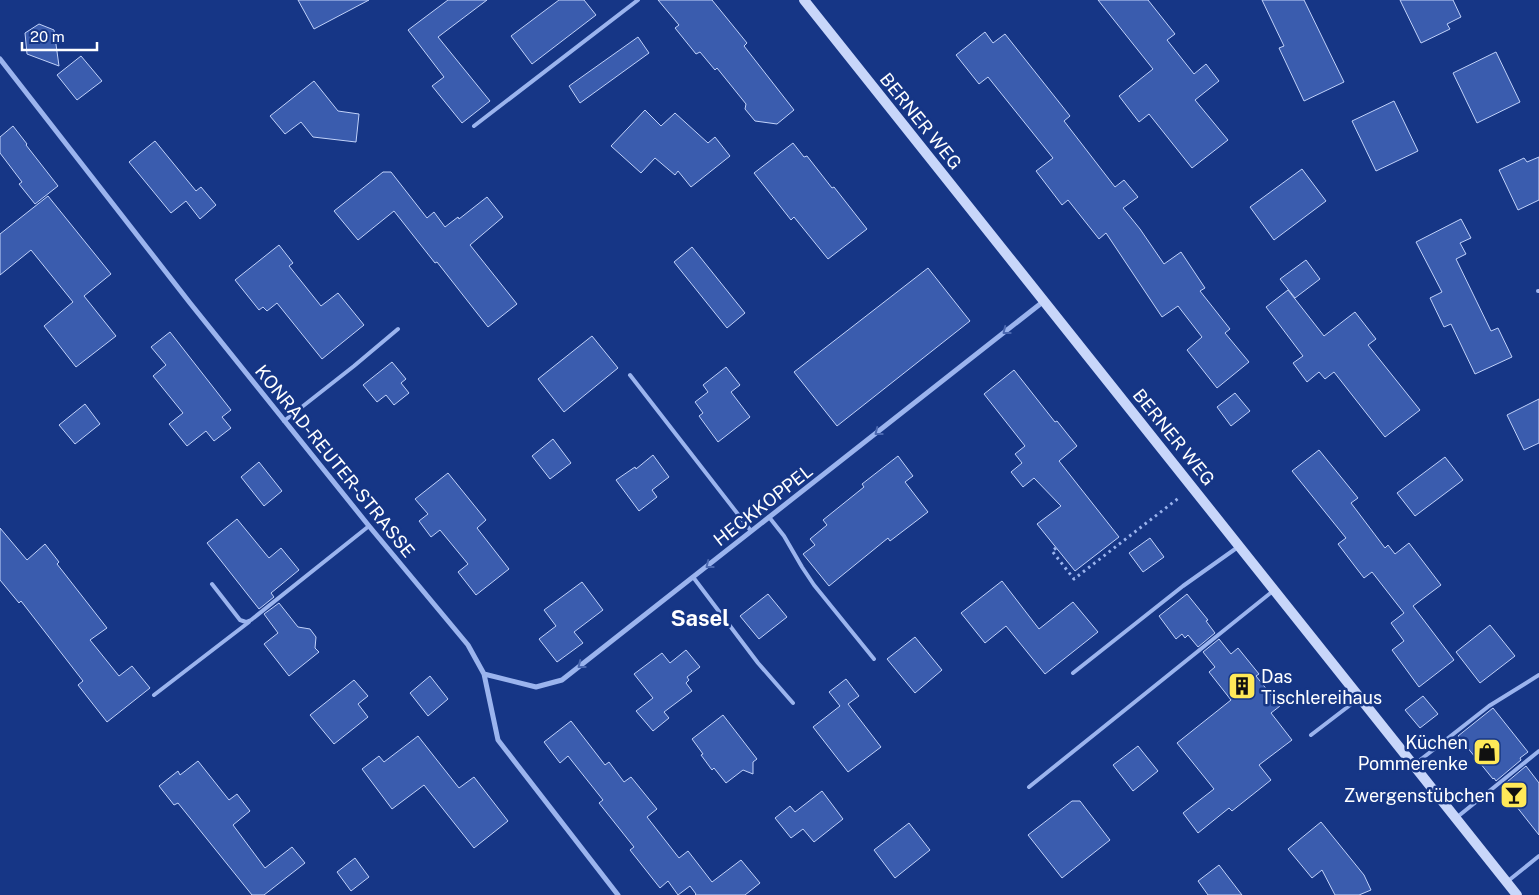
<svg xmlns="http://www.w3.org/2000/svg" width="1539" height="895" viewBox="0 0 1539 895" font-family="'Public Sans',sans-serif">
<rect width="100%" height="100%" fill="#163686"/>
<path fill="#3a5cae" stroke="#c1d2fa" d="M298,0H369L314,29Z
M448,0H487L438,37L490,101L462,123L432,86L444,77L408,30Z
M559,0H584L596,15L532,64L511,36Z
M658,0H712L747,43L744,46L794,110L777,124L755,121L745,109L746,104L717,68L715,70L700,52L696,54L675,28L679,25Z
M1098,0H1148L1175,34L1167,40L1194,74L1206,64L1219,81L1195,100L1228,140L1192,168L1149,114L1139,122L1119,96L1153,69Z
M1262,0H1304L1344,82L1304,101L1279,48L1284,46Z
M1400,0H1453L1461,17L1447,24L1450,29L1421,43Z
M39,24L54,30L59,66L27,54L25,33Z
M985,32L993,43L1005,34L1070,116L1064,121L1115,187L1124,180L1138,197L1123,208L1140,229L1164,264L1181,252L1205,288L1200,291L1230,329L1225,333L1249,362L1217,388L1187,350L1202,337L1178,306L1162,317L1106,233L1099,239L1068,200L1062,205L1036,171L1053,158L988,77L979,84L956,55Z
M638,37L649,53L580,103L569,86Z
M1496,52L1520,102L1477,123L1453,73Z
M81,56L102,81L77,100L57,75Z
M314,81L338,111L359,114L356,142L313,137L301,122L285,134L270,116Z
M1394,101L1418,151L1376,171L1352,121Z
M645,110L661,126L675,113L708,143L715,137L730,156L691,187L678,171L675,175L655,158L641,173L611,146Z
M13,126L27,144L26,145L58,186L35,204L19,184L22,182L0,153V137Z
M155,141L196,191L201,187L216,205L200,219L186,201L171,213L129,162Z
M793,143L804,157L807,156L832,188L834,187L867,229L828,259L794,217L791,220L754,173Z
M1539,157V200L1518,210L1499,170L1524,158L1527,162Z
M1302,169L1326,201L1274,240L1250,207Z
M383,172H391L427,218L434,212L445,227L458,217L459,219L487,197L503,217L470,245L517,304L488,327L437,262L435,263L394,211L358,240L334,211Z
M48,196L111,274L84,296L116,336L76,367L44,326L73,302L31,250L0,275V234Z
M1461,219L1471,238L1460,243L1466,254L1456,259L1491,331L1498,328L1512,357L1475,374L1451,324L1444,327L1430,298L1442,292L1416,242Z
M279,245L293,263L289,266L321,306L338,293L364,325L322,359L277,303L267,311L263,307L259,310L235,280Z
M692,247L745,313L727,328L674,262Z
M1306,260L1320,279L1295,298L1280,279Z
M928,268L970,321L837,426L794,372Z
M1288,290L1324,336L1355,312L1376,339L1368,345L1420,410L1385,437L1334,372L1325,379L1319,372L1307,382L1293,363L1303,356L1266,307Z
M170,332L231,410L222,417L231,428L214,441L206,431L187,446L169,424L183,413L153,376L166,365L151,347Z
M592,336L618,368L564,412L538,379Z
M392,362L406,379L401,383L409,393L394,405L386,395L377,402L363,385Z
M726,367L740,385L731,392L750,417L718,442L699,416L703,413L695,402L708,392L703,385Z
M1014,370L1055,422L1057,421L1077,446L1059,461L1119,537L1075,571L1037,524L1061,506L1034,478L1023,487L1011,472L1022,463L1015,454L1025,446L984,394Z
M1235,393L1250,411L1231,426L1217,407Z
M1539,399V443L1524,450L1507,415Z
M85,404L100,424L75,444L59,425Z
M553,439L571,463L550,479L532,456Z
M1319,450L1358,498L1351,503L1385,548L1388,545L1395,554L1409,543L1441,585L1413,606L1454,660L1419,687L1392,650L1404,641L1391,623L1404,613L1372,572L1364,578L1357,569L1338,544L1346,538L1292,471Z
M653,455L669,477L652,490L657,497L639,511L616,480L635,467L636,469Z
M898,456L913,476L905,482L928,512L890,541L888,538L829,586L803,554L815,545L810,539L827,525L823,520L864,487L862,484Z
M1445,457L1463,480L1415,516L1397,493Z
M259,462L282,491L264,506L241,477Z
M448,473L486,520L477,528L509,569L476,595L458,572L468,564L440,530L431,537L419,521L428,514L415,499Z
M237,519L269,558L281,548L299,570L271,593L274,597L259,609L207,543Z
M0,528L27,560L45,544L59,562L57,564L107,628L90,640L119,676L132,666L150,688L107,722L78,685L83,681L21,601L19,603L0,580Z
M1150,538L1164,557L1143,572L1129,553Z
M1002,581L1039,629L1073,602L1098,632L1045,674L1006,626L985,643L961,613Z
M582,582L603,610L574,632L583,643L557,662L539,639L556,626L544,610Z
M768,594L787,617L759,639L740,616Z
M1187,594L1208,620L1206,621L1215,633L1198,647L1188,635L1185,638L1182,634L1176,639L1159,616Z
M279,603L298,627L310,629L316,637L315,648L319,652L289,676L264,644L278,633L264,614Z
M1490,625L1515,656L1480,683L1456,652Z
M915,637L942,670L915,693L887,659Z
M1219,639L1231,654L1238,648L1259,674L1256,676L1280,706L1271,713L1292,740L1259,765L1271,780L1232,811L1229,808L1198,833L1183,813L1214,789L1177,743L1231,700L1209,672L1215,667L1203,652Z
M686,650L700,667L687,677L689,680L686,683L692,691L664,712L669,718L653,731L636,711L653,698L634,674L662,653L670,663Z
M430,676L448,699L428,716L410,693Z
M846,679L859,696L848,704L881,747L848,772L813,727L840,706L829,692Z
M354,680L368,696L358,704L368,717L334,744L310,715Z
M1423,696L1438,714L1420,728L1405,710Z
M1493,708L1528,752L1520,758L1521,760L1496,781L1494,778L1493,779L1458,736Z
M723,715L757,759L753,762V774L743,770L726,783L714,768L712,770L701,755L703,754L692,739Z
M571,721L605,765L609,762L624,782L631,777L657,809L647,817L679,858L688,851L712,882L741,860L760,883L745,895H695L696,894L690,886L678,895L668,881L660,888L630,850L634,847L599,803L603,800L568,756L560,763L544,742Z
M418,736L459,788L474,777L508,821L474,848L424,785L392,809L362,769L379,756L384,762Z
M1138,746L1158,771L1133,791L1113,765Z
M198,761L229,800L237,794L250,811L233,825L265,868L292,847L305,863L264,895H252L178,803L174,805L159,786L178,771L180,775Z
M1526,766L1539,783V835L1501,787Z
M822,791L843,819L814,842L803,829L791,838L775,818L790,806L795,812Z
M1072,801H1080L1110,840L1062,878L1028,835Z
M1321,822L1364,875L1371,890L1359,895H1335L1322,870L1312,878L1288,849Z
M909,823L930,850L895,878L874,850Z
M355,858L369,877L351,891L337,872Z
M1219,865L1242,895H1208L1198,881Z"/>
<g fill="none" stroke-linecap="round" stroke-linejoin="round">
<path stroke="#9bb4ee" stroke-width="3" stroke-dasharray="2.5 4" stroke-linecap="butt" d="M1056,548L1052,551L1074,579L1180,497"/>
<path stroke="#9bb4ee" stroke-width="4" d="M474,126L638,0
M1538,291H1539
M630,375L751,531
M284,421L354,366L398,329
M769,517L784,536L802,567L814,585L874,659
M693,577L758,663L793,703
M212,584L240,620L246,622L251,620L369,526
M1073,673L1183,586L1238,547
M154,695L249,622
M1311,735L1358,699
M1415,764L1489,706L1539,675
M1029,787L1273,591
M1456,818L1539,751
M1508,881L1539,856"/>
<path stroke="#9bb4ee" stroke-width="5" d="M0,59L190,303L369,526L468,645L484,674L498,740L618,895
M484,674L536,687L562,680L1044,301"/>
<path stroke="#c8d6fa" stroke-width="10" d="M804,0L1517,895"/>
</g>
<defs><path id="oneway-chevron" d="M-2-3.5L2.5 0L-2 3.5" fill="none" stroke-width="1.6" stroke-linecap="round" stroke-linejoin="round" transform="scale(1.25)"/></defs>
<g stroke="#4b68b0">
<use href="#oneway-chevron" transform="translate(1006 331) rotate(142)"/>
<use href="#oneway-chevron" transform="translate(878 432) rotate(142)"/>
<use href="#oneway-chevron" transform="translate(709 565) rotate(142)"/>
<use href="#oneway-chevron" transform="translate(581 665) rotate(142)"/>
</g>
<defs>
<symbol id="building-square" viewBox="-11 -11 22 22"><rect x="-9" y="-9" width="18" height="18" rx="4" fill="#ffe958" stroke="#163686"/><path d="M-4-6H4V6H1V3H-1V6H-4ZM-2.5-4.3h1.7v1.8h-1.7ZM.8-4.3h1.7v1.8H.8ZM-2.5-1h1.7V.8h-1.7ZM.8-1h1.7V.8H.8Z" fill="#111"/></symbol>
<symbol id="shop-square" viewBox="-11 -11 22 22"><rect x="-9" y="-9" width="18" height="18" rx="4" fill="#ffe958" stroke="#163686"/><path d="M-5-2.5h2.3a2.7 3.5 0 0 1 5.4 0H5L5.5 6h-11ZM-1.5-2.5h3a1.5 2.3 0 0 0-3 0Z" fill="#111"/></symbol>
<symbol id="bar-square" viewBox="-11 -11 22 22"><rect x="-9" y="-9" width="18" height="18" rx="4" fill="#ffe958" stroke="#163686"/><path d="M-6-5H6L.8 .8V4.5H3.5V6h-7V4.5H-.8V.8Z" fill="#111"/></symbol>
</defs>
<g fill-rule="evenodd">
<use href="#building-square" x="1226" y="670" width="32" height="32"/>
<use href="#shop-square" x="1471" y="736" width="32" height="32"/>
<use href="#bar-square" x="1498" y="779" width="32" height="32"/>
</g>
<g text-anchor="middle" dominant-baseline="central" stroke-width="5" stroke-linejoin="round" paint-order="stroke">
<g font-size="18" fill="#fff" stroke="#163686">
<text transform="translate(921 121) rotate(51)">BERNER WEG</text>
<text transform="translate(1174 437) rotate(51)">BERNER WEG</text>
<text transform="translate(335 461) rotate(51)">KONRAD-REUTER-STRASSE</text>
<text transform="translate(763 505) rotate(-38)">HECKKOPPEL</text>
</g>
<g font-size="18" fill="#fff" stroke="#163686" text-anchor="end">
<text x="1261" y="676" text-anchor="start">Das<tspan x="1261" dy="21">Tischlereihaus</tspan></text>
<text x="1468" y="742">Küchen<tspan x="1468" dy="21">Pommerenke</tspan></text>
<text x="1495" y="795">Zwergenstübchen</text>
</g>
<g font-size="22" font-weight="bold" fill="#fff" stroke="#163686">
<text x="700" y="618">Sasel</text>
</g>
</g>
<path d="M22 42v8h75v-8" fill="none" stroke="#ffffff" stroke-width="2.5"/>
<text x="30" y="42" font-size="15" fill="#ffffff" stroke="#163686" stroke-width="4" paint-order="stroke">20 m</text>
</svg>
